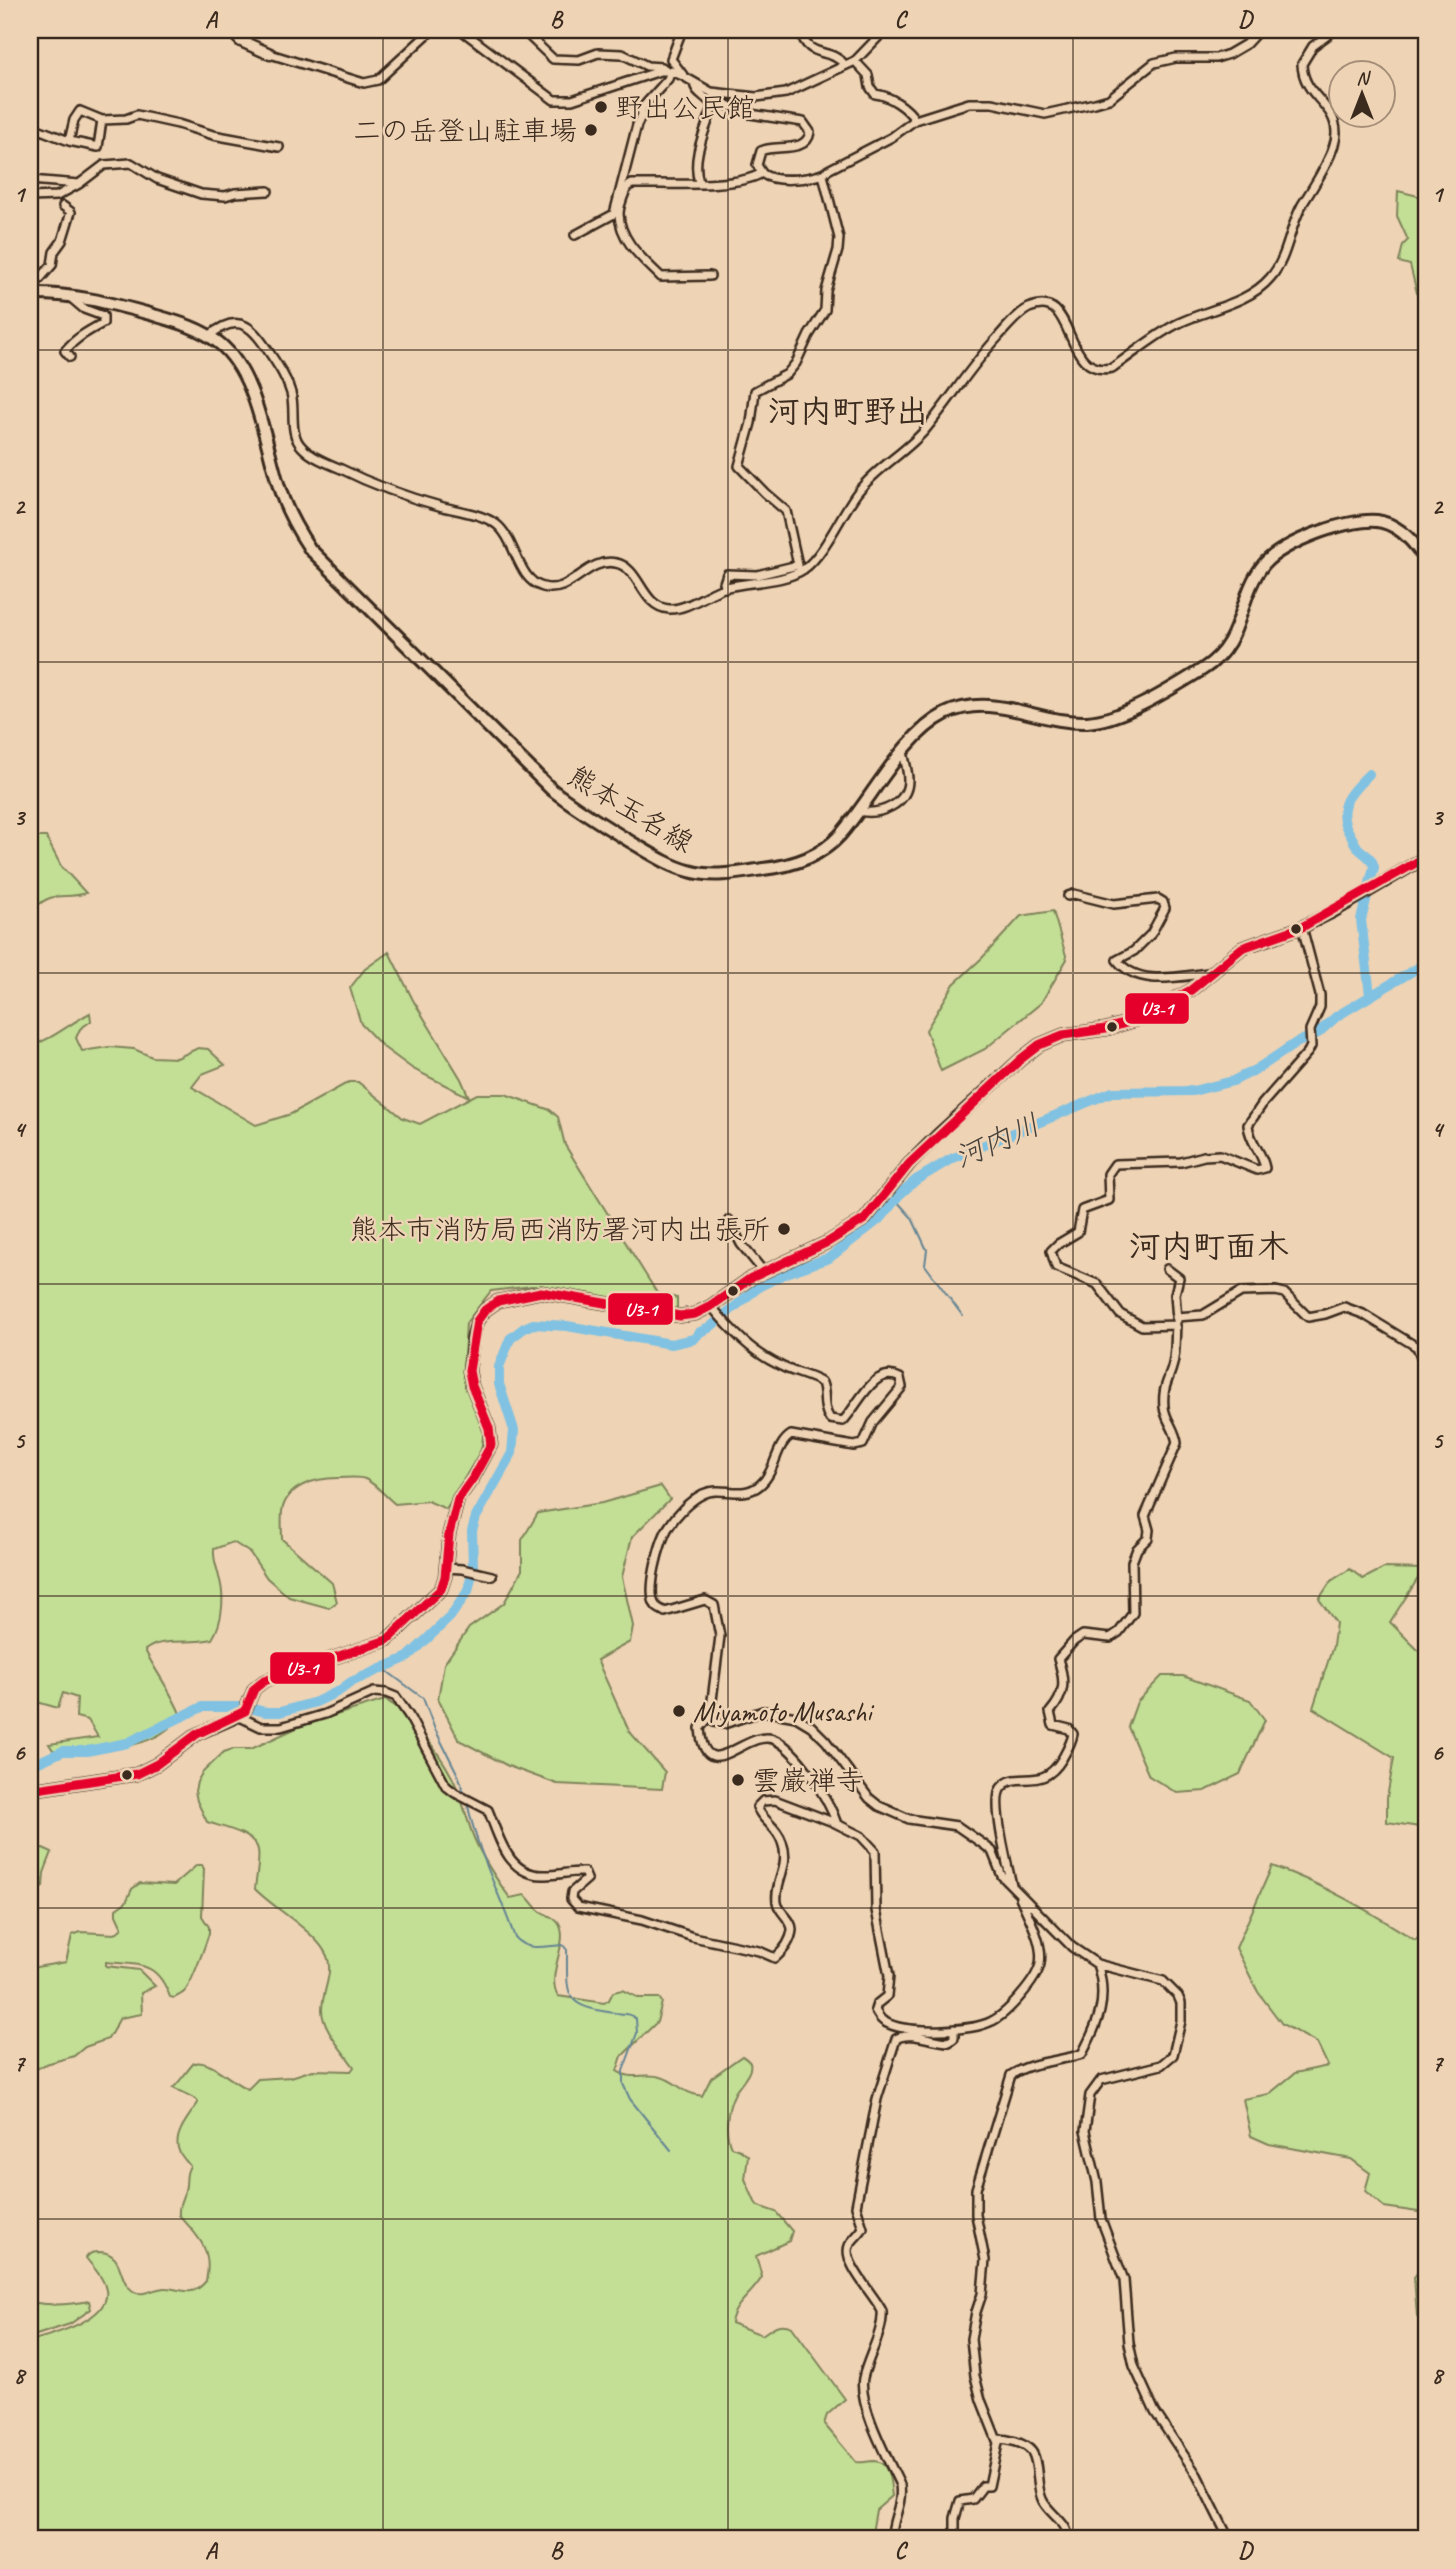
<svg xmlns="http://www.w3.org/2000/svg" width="1456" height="2569" viewBox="0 0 1456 2569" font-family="Caveat,'Klee One',sans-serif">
<rect width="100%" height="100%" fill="#eed3b5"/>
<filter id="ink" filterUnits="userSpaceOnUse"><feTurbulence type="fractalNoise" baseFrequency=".0143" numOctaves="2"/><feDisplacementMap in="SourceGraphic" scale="14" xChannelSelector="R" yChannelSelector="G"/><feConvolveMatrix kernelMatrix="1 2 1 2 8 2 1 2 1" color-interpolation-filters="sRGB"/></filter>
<g filter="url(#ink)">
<path fill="#c3de95" stroke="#7f845a" stroke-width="2" d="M1398,191L1426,198V305H1420L1410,265L1399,262L1403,245L1408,240L1397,216Z
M30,837H46L61,866L86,893C66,900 53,890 36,907L30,902Z
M1053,911L1067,959L1041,1003L985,1049L941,1071L926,1030L954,984L982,958L1021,916Z
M389,952L413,1000L461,1079L469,1097L413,1069L383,1047L361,1024L350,988L365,969Z
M90,1013L91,1021L80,1029L76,1038L82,1051L109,1047L134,1049L152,1057L177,1058L198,1048L208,1049L225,1065L202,1074L192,1087L256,1125L291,1114L349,1082H358L403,1118L420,1124L477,1094H505L550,1110L558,1117L565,1145L657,1293L677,1298V1314L591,1294L532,1286L491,1291L466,1323L463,1376L484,1431L481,1451L446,1509L428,1501L395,1504C386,1497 376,1484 365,1479C358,1476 346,1478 338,1478C316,1478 287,1485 282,1511C281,1520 282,1530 282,1539L332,1583L337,1602L329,1608L289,1597L267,1578L250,1553L233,1542L214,1549C213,1560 217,1567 219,1577C225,1596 223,1622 212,1639C190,1645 164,1636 145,1650C156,1673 172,1692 181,1716C176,1721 171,1727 165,1731C140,1750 83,1753 53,1750L49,1744L98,1737L88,1720L76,1717L77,1698L63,1693L58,1708L30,1700V1046C53,1039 69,1024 90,1013Z
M661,1486L670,1499L632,1537L622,1577L633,1626L630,1642L597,1660L629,1731L665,1772L662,1789L557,1784L508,1766L459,1740L438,1699L444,1664L469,1628L504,1603L522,1570V1540L538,1513L602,1503Z
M1384,1568L1424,1569L1390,1622L1418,1650L1426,1651V1828L1387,1822V1798L1394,1758L1313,1708L1333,1646L1336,1623L1319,1599L1331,1581L1350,1569L1363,1579Z
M1162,1676H1183L1250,1700L1265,1720L1240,1774L1205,1791L1177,1793L1149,1776L1128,1727L1137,1702Z
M385,1700C409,1711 440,1754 452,1777C462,1796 466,1818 474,1838C483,1859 496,1879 510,1898L525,1895C531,1900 534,1907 540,1911C546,1915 555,1917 559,1924C570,1943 545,1974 558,1996L604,2003L609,2000L613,1992L622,1990L639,1998H659L662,2002L657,2022L622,2056L617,2071C631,2081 646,2072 661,2077C678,2082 681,2093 702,2096L711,2078L742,2056C744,2057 749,2061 750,2063C753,2073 739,2085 735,2093C727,2108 724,2131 731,2147L740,2150L748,2156L745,2179L755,2202L758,2206L776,2212L792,2231L789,2241L756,2256L762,2277C753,2294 734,2303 731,2323L762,2335C773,2328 778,2321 792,2327L845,2399L827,2415L824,2424L856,2462C863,2463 867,2461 874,2461C891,2462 890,2484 892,2496L876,2510L871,2539H30V2341C51,2335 111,2320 106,2290C104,2278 93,2267 86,2258C90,2252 93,2252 100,2252C125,2253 117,2281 133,2291C144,2298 155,2287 166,2288C182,2289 192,2298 206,2281C213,2250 199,2237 179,2215C178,2204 182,2200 185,2190C188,2181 184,2175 190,2166C186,2161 181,2156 179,2151C172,2135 190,2115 198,2103L196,2099L173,2088C178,2084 192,2064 194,2063C210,2058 234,2085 248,2089L258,2079L291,2077L313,2070L351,2071L354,2067C343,2051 322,2029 322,2010C322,1992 334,1973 327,1956C317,1932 273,1908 255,1889C256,1877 260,1861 258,1850C255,1833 221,1827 207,1822L197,1801L195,1791L197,1782L202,1773L224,1752L233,1749H251L303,1725Z
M43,1848L52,1852L44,1873L43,1887L39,1889L30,1881V1851Z
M197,1865H202L204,1869L202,1916L209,1927V1933C206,1943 191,1986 184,1992C183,1993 176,1997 174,1998L170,1997C157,1961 140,1965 106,1962V1966L139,1970L155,1986L141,1993L142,2014L120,2018L108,2039L85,2047L74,2056L46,2064L30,2072V1968L66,1962L72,1935L81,1932L115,1934L122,1928L116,1915V1909L126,1902L132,1889L140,1883L174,1885Z
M1272,1866C1324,1884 1369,1911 1415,1940L1426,1934V2215L1418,2212L1384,2207L1365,2191L1370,2173L1351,2159L1269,2144L1251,2136L1243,2099L1269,2094L1295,2073L1328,2066L1317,2043L1282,2024L1258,1992L1236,1948Z
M1426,2262V2329L1417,2316L1414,2277Z
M89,2301L91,2309L70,2324L30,2337V2302C50,2306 69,2305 89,2301Z"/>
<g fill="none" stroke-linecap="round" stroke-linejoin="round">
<path stroke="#658594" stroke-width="2" d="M896,1200L912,1218L927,1250L925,1265L962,1315
M384,1669L423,1698L434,1727L459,1777L465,1796
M467,1801C476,1849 499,1892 515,1938C528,1952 545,1946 563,1945L567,1950C567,1997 563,2006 615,2013C623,2014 630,2013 636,2019L637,2033L623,2071V2084L630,2099L671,2150"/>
<path stroke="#81c2e2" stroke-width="10" d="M1369,774C1349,794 1333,809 1351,836C1354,841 1356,847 1360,850C1367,856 1372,858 1374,867L1361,920L1370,995
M30,1766L63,1751H87L127,1743L202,1707H246L265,1712H280L316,1702L339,1691L351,1682L408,1657L450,1617L468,1591L473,1569L472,1531L476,1517L512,1453L514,1430L499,1384V1367L510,1339L524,1328L533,1324L567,1326L671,1344L694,1339L700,1332L709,1328L760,1286L786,1273L829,1258L882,1217L899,1195L916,1180L951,1159L1112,1092L1193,1091L1233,1081L1257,1069L1296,1043L1318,1033L1337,1016L1426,963"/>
<defs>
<path id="street" d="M461,30L554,100H572L660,71H671L683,76L711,92L727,105L750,114L803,122L810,132C807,154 775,144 761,151L757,165C759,168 761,172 763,174C775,183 819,180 828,170L892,137L915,120L969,103H992L1045,114L1095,103L1109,99L1154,63L1176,58H1216L1229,54L1246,44L1259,30
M530,30V37L553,59L579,60L598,53L622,54L647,66L662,67L666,70
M682,30L671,59L683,75
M800,30C808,61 830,46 845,65
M270,54L364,83L378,80L432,30
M855,61L868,75L870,87L875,94C889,95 908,108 915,120
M694,83C695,94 709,97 713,107C705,131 691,158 699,182
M711,92L756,97L786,93L855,61L885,30
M102,120L126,119L137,115L178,124L213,135L279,147
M30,126L69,141L98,147L102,120L80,111L74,120L69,141
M30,180L79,184L104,165L131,163L157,179L201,194L225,196L235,193L268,191
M30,197L57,196L79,184
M575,235L614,214L637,125L642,115L641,109L668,79L671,71
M710,276L661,277C643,259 620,241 619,214C619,205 624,195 627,187L632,184C665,183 736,189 762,173
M30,290L52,265L54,252L62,241L71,212L63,206
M209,336C240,310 253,328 271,355C279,367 287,379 291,393C296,410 288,433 302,447C311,457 327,463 339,468C373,485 406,497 443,507C459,511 482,514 496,524C516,539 517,580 543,587C572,595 586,557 616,563C641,568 641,607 669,609C688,610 708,592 727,587C751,581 783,583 804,569C824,555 842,513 857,493C876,468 905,453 925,430C950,400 971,366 998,337C1007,327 1017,314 1029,308C1078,287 1060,378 1112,368C1134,353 1156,334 1179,323C1208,309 1248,304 1270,278C1288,258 1289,228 1302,205C1313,187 1336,153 1336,133C1336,103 1303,97 1302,64L1313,46L1335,30
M70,357L65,351C75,338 90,330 103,323V316L84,309L71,298
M726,588L724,583L727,574L757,575L798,565L786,511L765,493L739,466L751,423L755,391L787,374L796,363L809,335L825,310L826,291L838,250L839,238L823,175
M859,811C880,816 908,804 908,780C908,771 905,761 903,752
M1068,896L1074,894L1114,904L1158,899L1163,902L1165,908L1151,934L1134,951L1117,960C1138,988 1180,976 1209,973
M729,1220L741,1244L763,1271
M1167,1269L1179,1278L1175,1294L1177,1320
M711,1306C732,1331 751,1352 781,1366C794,1373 810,1375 822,1383C827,1395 821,1405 830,1419L843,1421C858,1406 874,1364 900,1378L902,1387L873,1422L863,1444L854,1446L791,1435C775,1445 776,1472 760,1485C742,1500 722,1485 703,1494C689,1501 676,1515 668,1528C660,1541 645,1594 656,1606C658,1609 662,1610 665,1612L705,1600L714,1605L720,1636L710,1716L714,1722L724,1724L763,1711L796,1717L811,1726L826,1741L869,1798L879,1806L909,1819L957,1826L983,1844L992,1851L1002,1876L1072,1947L1097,1964L1163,1981L1178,1996L1181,2003V2021L1173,2055L1161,2065L1101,2080L1090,2095L1085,2131L1097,2182L1101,2219L1124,2280L1129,2343L1134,2366L1155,2412L1197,2475L1229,2539
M1176,1317L1203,1315L1241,1292L1276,1291L1284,1293L1308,1317L1325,1314L1344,1307L1363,1314L1417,1347L1424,1363
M446,1568L462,1569L492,1576
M238,1716L261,1727H281L325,1714L374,1692L386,1693L396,1697L409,1716L446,1786L455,1793L488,1810C500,1839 508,1877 546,1875C559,1875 572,1871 584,1872L587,1879L572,1892L571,1899L578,1907L642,1920L693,1937L759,1951L775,1958C783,1951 791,1941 792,1930C793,1920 778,1912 777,1902C774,1882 791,1866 782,1842C777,1826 762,1821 757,1807L763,1801L775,1800L833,1822L861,1836L875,1851L876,1910L889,1976L887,1996L877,2004L875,2010C878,2015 880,2020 885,2022C905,2034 971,2032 992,2021C1007,2014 1037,1980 1040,1964C1044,1942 1028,1917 1020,1897
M710,1716L700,1728C705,1790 746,1729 773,1739C797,1748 829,1800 837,1824
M1012,1885C1008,1868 991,1801 1001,1788C1017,1768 1041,1794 1062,1759C1067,1750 1071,1744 1073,1734L1069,1729L1053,1725L1050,1712C1066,1694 1065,1680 1058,1659L1074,1641L1083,1635L1110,1638L1119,1632L1133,1613L1132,1562L1137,1549L1148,1538L1149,1530L1145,1516L1177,1443C1175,1428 1165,1420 1164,1407C1162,1386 1169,1381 1173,1364C1176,1351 1175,1337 1176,1325L1142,1326L1120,1314L1097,1284L1056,1267L1051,1251L1058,1244L1078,1232L1082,1210L1109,1200L1108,1174L1115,1164L1181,1162L1204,1156L1220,1155L1257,1170L1265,1168C1262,1151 1250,1144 1248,1125L1263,1103L1308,1052L1311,1046L1310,1030L1320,1007V995L1302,927
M997,2439C1007,2439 1025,2442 1032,2452C1039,2462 1036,2486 1042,2499C1048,2514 1069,2522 1068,2539
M892,2539C891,2519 903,2507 900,2485C888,2459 858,2405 863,2378C868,2356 884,2331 882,2311C875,2296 842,2262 849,2246C852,2239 859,2235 863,2228L856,2206L877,2099L896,2039C909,2030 934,2042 949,2042L954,2038V2029
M955,2539V2518L960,2501L973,2499L983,2486H989L998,2443L981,2400L975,2376L971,2339L976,2312L982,2294L985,2260L976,2215V2189L1011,2075C1032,2061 1058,2062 1082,2054C1098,2024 1109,1999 1097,1964"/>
<path id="secondary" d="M230,30L241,41L270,54
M30,1790L137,1774L157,1764L197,1734L238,1716L245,1711L254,1689L264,1681L387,1640L441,1589L445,1577L449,1534L458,1499L473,1478L491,1445L489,1428L472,1386L469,1371L473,1338L477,1321L485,1310L498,1301L541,1292L680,1316L695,1314L711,1306L751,1278L828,1242L865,1219L909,1164L938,1135L1021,1059L1039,1045L1063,1035L1106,1029L1136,1020L1191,990L1242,948L1302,927L1334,911L1426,857"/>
<path id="primary" d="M30,294C72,293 110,303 150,314C174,321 199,327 219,343C258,374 265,447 281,493C288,514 298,531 310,549L551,789C578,810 606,827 636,845C653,855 670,866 689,871C713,878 738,873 763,869C792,866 820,857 840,835C871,800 903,735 945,714C993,691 1038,724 1087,722C1123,720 1172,688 1203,669C1246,642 1236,598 1264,564C1282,542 1354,515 1382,522C1402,527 1415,544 1426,560"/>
</defs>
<use href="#street" stroke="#3b2a1e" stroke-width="12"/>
<use href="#secondary" stroke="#3b2a1e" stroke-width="15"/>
<use href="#primary" stroke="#3b2a1e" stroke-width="16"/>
<use href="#street" stroke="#eed3b5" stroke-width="7"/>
<use href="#secondary" stroke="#eed3b5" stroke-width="10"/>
<use href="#primary" stroke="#eed3b5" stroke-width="10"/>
<defs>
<path id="bus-1" d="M30,1790L137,1774L157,1764L197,1734L245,1711L254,1689L264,1681L387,1640L441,1589L445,1577L449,1534L458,1499L473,1478L491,1445L489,1428L472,1386L469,1371L477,1321L485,1310L498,1301L541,1292L680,1316L695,1314L711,1306L751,1278L828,1242L865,1219L909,1164L1021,1059L1039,1045L1063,1035L1106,1029L1136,1020L1191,990L1242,948L1302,927L1426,857"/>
</defs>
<use href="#bus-1" stroke="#eed3b5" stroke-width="14"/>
<use href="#bus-1" stroke="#e4002b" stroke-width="9"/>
</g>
</g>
<path fill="none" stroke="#3b2a1e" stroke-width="2" stroke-opacity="0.55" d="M383,30V2539M728,30V2539M1073,30V2539M30,350H1426M30,662H1426M30,973H1426M30,1284H1426M30,1596H1426M30,1908H1426M30,2219H1426"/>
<g fill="#3b2a1e" stroke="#eed3b5" stroke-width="2.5">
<circle cx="601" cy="107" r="7"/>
<circle cx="591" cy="130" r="7"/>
<circle cx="1296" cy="929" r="6"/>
<circle cx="1112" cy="1027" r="6"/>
<circle cx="784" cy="1229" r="7"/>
<circle cx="733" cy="1291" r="6"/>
<circle cx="679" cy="1711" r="7"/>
<circle cx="127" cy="1775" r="6"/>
<circle cx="738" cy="1780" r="7"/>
</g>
<g text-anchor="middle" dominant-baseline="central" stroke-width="5" stroke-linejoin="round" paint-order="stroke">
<g font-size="28" fill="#3b2a1e" stroke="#eed3b5" text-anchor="start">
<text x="615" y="107">野出公民館</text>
<text x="577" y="130" text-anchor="end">二の岳登山駐車場</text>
<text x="770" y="1229" text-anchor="end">熊本市消防局西消防署河内出張所</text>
<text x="693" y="1711">Miyamoto Musashi</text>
<text x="752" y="1780">雲巌禅寺</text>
</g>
<g font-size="28" fill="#3b2a1e" stroke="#eed3b5">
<text transform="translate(631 809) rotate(31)">熊本玉名線</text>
</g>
<g font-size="30" font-style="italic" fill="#46413b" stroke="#eed3b5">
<text transform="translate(997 1141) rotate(-24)">河内川</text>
</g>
<g font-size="32" font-weight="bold" fill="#3b2a1e" stroke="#eed3b5">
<text x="848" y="411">河内町野出</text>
<text x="1209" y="1246">河内町面木</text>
</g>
</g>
<g stroke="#eed3b5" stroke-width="2.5">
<rect x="1124" y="992" width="66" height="33" rx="7" fill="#e4002b"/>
<rect x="607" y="1292" width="67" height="34" rx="7" fill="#e4002b"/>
<rect x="269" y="1651" width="67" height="34" rx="7" fill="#e4002b"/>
</g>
<g font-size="19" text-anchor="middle" font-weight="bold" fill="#fff">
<text x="1157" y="1015">U3-1</text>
<text x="641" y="1316">U3-1</text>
<text x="302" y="1675">U3-1</text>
</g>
<rect width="1456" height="2569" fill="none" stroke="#eed3b5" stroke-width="77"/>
<g transform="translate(1362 94)"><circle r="33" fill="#eed3b5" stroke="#a68f79" stroke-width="2"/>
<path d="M0-5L12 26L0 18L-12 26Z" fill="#3b2a1e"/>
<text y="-10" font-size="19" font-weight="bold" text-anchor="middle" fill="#3b2a1e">N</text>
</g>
<rect x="38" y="38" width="1380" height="2492" fill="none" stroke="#3b2a1e" stroke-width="2.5"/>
<g font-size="23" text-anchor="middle" font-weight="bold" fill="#3b2a1e">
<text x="211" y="27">A</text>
<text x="556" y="27">B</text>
<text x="900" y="27">C</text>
<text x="1245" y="27">D</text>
<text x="19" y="202">1</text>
<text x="1437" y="202">1</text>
<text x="19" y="514">2</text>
<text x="1437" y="514">2</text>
<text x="19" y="825">3</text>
<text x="1437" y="825">3</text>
<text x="19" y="1137">4</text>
<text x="1437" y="1137">4</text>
<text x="19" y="1448">5</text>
<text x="1437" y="1448">5</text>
<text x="19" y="1760">6</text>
<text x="1437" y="1760">6</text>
<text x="19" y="2071">7</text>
<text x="1437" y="2071">7</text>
<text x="19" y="2383">8</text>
<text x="1437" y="2383">8</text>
<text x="211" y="2558">A</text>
<text x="556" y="2558">B</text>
<text x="900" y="2558">C</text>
<text x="1245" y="2558">D</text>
</g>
</svg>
